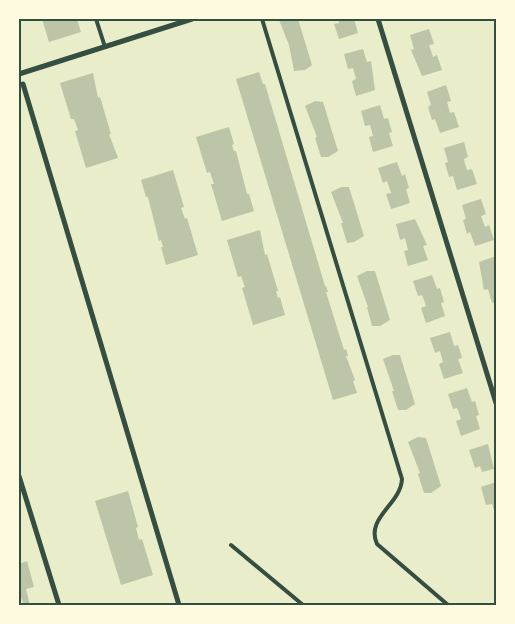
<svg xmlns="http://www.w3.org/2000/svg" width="515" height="624" viewBox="0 0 515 624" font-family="'Open Sans',sans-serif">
<rect width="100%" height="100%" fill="#e9edc9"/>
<path fill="#bcc5a7" d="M42,19H77L81,32L49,42Z
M283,19H298L312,65L305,70L294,71L289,45L279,20Z
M338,19H354L358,33L339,39L334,24L339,23Z
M429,29L434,44L429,45L433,57L437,55L442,70L422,76L411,50L414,49L410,35Z
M363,49L367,62L371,61L375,90L356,96L352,81L356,79L353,68L348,69L344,54Z
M259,72L263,84H265L325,286H326L328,292H326L344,350L346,349L348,356H346L355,380L353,381L357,393L333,400L236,79Z
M93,73L98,98L100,97L111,134H109L118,158L86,168L75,131L78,130L74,119H71L60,83Z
M446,85L451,101L447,102L450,113L454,112L459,127L440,133L435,119L432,120L428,107L431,105L427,92Z
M315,101L323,102L338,151L328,157H321L315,138L317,137L305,106Z
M380,105L384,119L388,118L392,132L389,133L393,146L373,152L369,137L373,136L370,125L365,126L361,111Z
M229,127L234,144L232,145L234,151H236L247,194H249L254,211L222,221L211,184H214L210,172L207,173L196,137Z
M464,142L468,157L464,159L465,164L467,170L472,169L477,184L457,190L453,176L449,177L445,163L448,162L444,148Z
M397,162L402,176L405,174L409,188L406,189L410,203L391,209L386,194L391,193L387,181L383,183L378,168Z
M173,170L184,207L181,208L185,219L187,218L198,255L166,265L161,247H163L161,240L159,241L148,197H146L141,180Z
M341,187H349L364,236L354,242L347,243L341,223H343L331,192Z
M481,199L486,214L481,216L485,227L489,225L494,240L475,246L470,232L467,234L463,220L466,219L462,205Z
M415,219L427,245L423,246L428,260L408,266L404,251L408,250L405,238L400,240L396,224Z
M260,230L265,255L267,254L278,291H276L278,298L280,297L285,315L253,325L242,288L245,287L241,276L238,277L227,240Z
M496,256V302L492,303L488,289L484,290L479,262Z
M367,271H375L390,320L380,326H372L367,307H368L357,276Z
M432,275L437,289L440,288L444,302L441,303L445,316L426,323L421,308L426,306L424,300L422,295L418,296L413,281Z
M450,332L454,346L458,345L460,351L462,358L458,359L463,373L444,379L439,364L443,362L440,351L435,353L430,338Z
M393,355H400L415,404L406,410H398L392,391H394L383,359Z
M467,388L472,402L475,401L479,415L476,416L480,429L461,436L456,421L461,419L459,413L457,408L453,409L448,394Z
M418,437L426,438L441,486L431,493H424L418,474L420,473L408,442Z
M488,444L494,469L482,472L480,466L475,468L469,450Z
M496,482V516L492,504L486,505L481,487Z
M128,491L138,527L136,528L139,540L142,539L153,575L121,585L95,501Z
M27,561L34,587L26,589L30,605H24L19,593V564Z"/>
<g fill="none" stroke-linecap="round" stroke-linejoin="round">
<path stroke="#344e41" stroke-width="4" d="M96,19L105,47
M262,19L402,479C401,504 365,518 377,544L448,605
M231,545L303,605"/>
<path stroke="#344e41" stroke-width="5" d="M378,19L496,403
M19,74L192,19
M23,84L179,605
M19,476L59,605"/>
</g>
<rect width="515" height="624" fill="none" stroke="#fefae0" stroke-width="40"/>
<rect x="20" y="20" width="475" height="584" fill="none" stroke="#344e41" stroke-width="2"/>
</svg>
